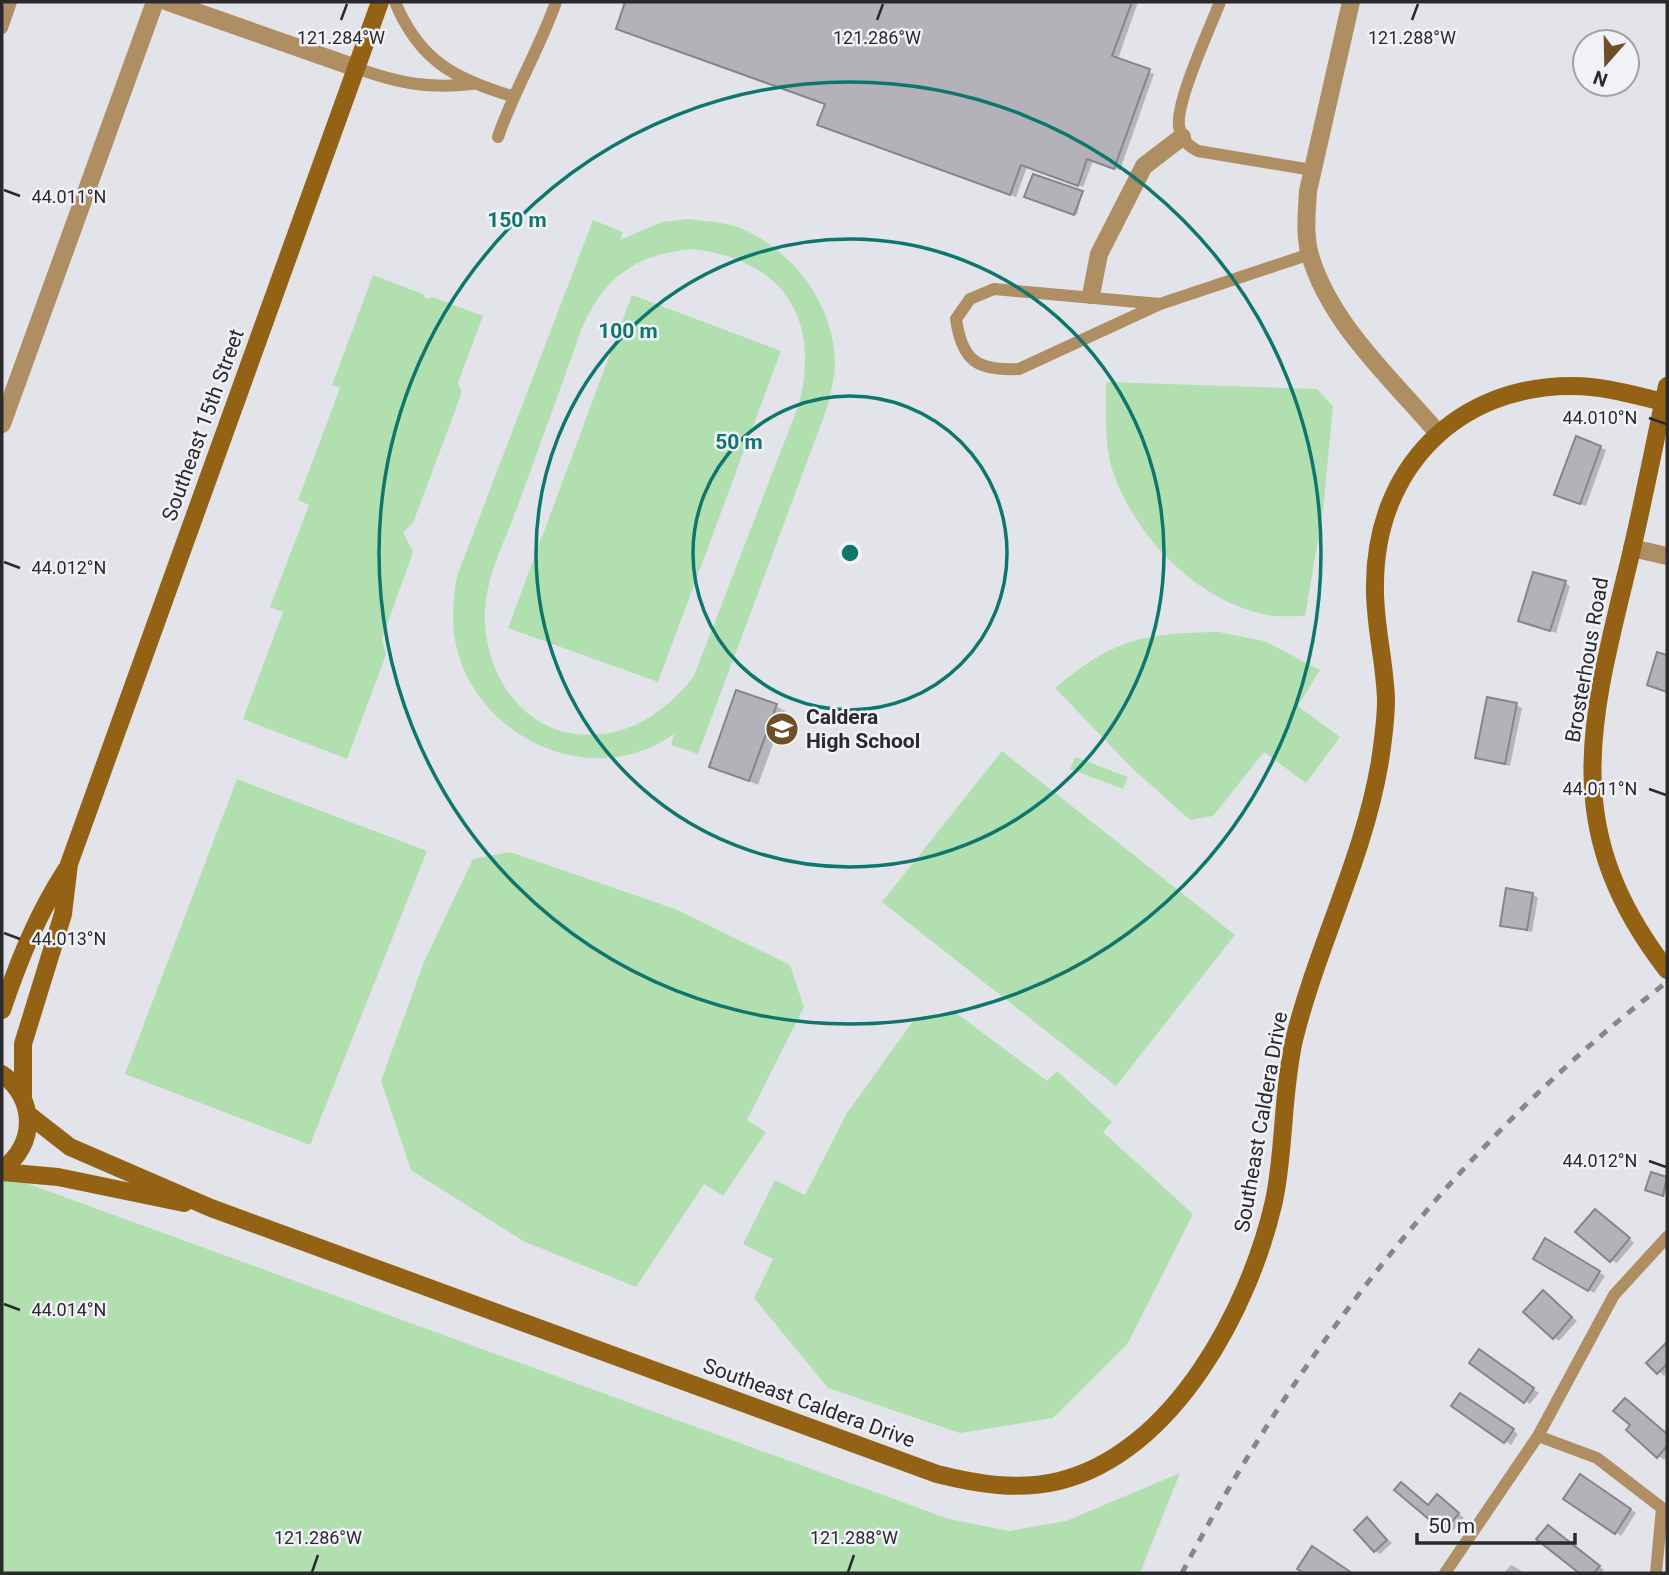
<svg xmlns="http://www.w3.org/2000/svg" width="1669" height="1575" viewBox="0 0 1669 1575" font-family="Roboto,sans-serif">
<rect width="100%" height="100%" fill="#e3e4ea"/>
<path fill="#b1dfb0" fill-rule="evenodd" d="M688,219C705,221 724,222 740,228C794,250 836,307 835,366C834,380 830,395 827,408L698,754L671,745L674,734C594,792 477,739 456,645C451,622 453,599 457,576L593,220L623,232L620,240L662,222ZM691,249C780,258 822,316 799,404L694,676C665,713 626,740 576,734C512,726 478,658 486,599C490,570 505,540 515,513C537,453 559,393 580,333C602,279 633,255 691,249Z
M373,275L423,294L426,299L432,297L483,316L458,383L462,392L413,523L403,532L413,552L382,639L386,655L347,759L243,719L283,612L270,607L309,505L298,500L340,388L332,385Z
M632,295L781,351L658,682L508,628Z
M1106,382L1317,389L1333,406L1323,510L1305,616C1293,616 1279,617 1267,615C1197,601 1136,538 1113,472C1104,444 1106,411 1106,382Z
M1219,632L1264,641L1320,670L1298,706L1340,737L1306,783L1264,752L1213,816L1190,820L1131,767L1055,688C1114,639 1143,633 1219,632Z
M1002,751L1235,935L1116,1086L882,902Z
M1075,757L1128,777L1123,789L1070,769Z
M237,779L427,851L310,1145L125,1074Z
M510,852L675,909L790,965L804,1007L747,1120L766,1132L723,1196L704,1184L636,1287L523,1241L411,1170L381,1081L424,962L473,859Z
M956,1013L1047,1081L1057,1071L1112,1122L1103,1132L1193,1214L1128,1343L1053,1418L960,1433L828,1388L754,1298L773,1259L743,1244L775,1180L805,1195L847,1113L913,1021Z
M4,1175L949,1519L1009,1531L1066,1521L1180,1473L1140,1573H2V1176Z"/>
<path fill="#0003" d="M627,2H1138L1118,59L1154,74L1120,170L1093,161L1083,187L1027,167L1016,197L825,128L827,104L618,28Z
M1082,193L1077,215L1029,198Z
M1600,447L1606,450L1586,506L1562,497Z
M1565,583L1570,586L1556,633L1520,620Z
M1516,705L1522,708L1510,766L1477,757Z
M776,706L785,711L758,785L712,766Z
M1532,894L1538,898L1532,932L1502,925Z
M1652,1174L1667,1179L1665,1196L1649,1191Z
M1601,1214L1634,1243L1617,1263L1611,1260Z
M1546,1241L1605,1276L1594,1293L1535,1258Z
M1548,1296L1577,1321L1559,1341L1554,1337Z
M1667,1345V1372L1664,1376L1649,1363Z
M1485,1354L1539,1393L1530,1404L1525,1401Z
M1466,1398L1518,1434L1511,1445L1453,1406Z
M1631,1403L1667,1435V1456L1664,1460L1628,1430L1632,1425Z
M1586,1480L1636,1513L1621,1536L1616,1532Z
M1407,1487L1429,1506L1443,1500L1464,1518L1450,1534Z
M1367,1520L1392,1543L1380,1554L1375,1551Z
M1554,1531L1604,1570L1602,1573H1581L1539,1539Z
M1511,1565L1517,1568L1524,1573H1504Z"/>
<path fill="#b3b2b8" stroke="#87858b" stroke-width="2" d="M625,2H1132L1112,56L1150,69L1114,169L1087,159L1078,186L1021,165L1010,195L817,125L825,104L616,29Z
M1033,174L1083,191L1074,215L1024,197Z
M1576,436L1601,446L1580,504L1554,495Z
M1533,572L1566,581L1550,631L1518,621Z
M1657,652L1667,655V692L1647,685Z
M736,690L777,704L749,781L709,767Z
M1487,697L1517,703L1505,764L1475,758Z
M1506,888L1533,893L1527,930L1500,926Z
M1651,1172L1667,1177L1663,1196L1645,1190Z
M1595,1209L1630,1238L1610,1262L1575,1232Z
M1545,1238L1600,1271L1588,1291L1533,1259Z
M1543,1290L1572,1317L1553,1339L1523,1312Z
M1667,1342V1364L1657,1374L1646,1363Z
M1479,1349L1534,1388L1524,1403L1469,1363Z
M1460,1393L1514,1429L1504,1443L1451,1406Z
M1625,1398L1667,1434V1446L1657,1458L1626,1430L1630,1425L1613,1411Z
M1580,1474L1631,1509L1615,1534L1563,1499Z
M1401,1482L1428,1505L1437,1494L1459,1513L1444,1532L1394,1490Z
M1367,1517L1387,1540L1374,1552L1354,1530Z
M1548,1525L1600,1566L1594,1573H1579L1536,1539Z
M1312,1546L1352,1573H1304L1297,1569Z"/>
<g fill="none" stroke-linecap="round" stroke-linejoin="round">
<path stroke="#b08e63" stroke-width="12" d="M395,2C419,60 454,79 512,96
M1220,2C1210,28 1176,101 1179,126C1181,139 1187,145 1198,151L1312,170
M2,28L11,2
M356,68C398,83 427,89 472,84
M498,137C514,90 540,48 556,2
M1160,304L994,289L970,299L956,319C962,361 977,371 1019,369L1160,304L1310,254
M1538,1436L1597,1458L1662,1508L1656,1573
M1445,1573L1538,1436L1614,1295L1667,1237"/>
<path stroke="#b08e63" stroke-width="18" d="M168,2L356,68
M1351,2L1308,191C1307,211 1304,234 1310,255C1330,324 1392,379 1437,432
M1091,295L1099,254L1144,166L1182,137
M2,424L155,2
M1632,548L1667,556"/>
<path stroke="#946214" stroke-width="18" d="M1667,386C1654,445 1643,504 1629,562C1590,722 1558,829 1667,970
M2,1010C19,960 37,915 66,870
M2,1074C36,1098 37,1145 2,1169
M23,1096V1044L63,914L69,864L380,2
M29,1115L70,1147L211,1208L937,1474C977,1484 1018,1491 1059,1481C1174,1453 1250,1307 1274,1201C1285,1148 1282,1093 1294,1040C1317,946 1364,858 1380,761C1383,741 1386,720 1386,700C1385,661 1374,624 1375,585C1375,469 1457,385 1573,386C1604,386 1634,395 1664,402
M2,1172L58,1177L184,1203"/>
<path stroke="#86868b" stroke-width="5" stroke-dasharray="9 9" stroke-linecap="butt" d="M1182,1573C1300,1347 1464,1138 1667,982"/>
</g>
<path fill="none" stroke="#2a2a2d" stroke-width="2.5" d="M341,20L347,4M877,20L883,4M1412,20L1418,4M4,190L20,196M1649,418L1666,424M4,562L20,568M1649,789L1666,795M4,933L20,939M1649,1161L1666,1167M4,1304L20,1310M312,1572L318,1555M848,1572L854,1555"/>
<g fill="none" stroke="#0f766e" stroke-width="3.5">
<circle cx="850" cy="553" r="157"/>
<circle cx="850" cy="553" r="314"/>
<circle cx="850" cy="553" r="471"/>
</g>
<defs>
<symbol id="school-disc" viewBox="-11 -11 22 22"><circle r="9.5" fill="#6f4f25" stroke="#f1f1f8"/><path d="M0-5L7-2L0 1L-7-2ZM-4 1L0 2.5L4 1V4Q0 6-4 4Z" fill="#fff"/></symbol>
</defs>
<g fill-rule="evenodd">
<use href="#school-disc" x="763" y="710" width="38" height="38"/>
</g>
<g text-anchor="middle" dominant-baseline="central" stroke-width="5" stroke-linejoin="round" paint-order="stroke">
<g font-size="21" fill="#2a2a2d" stroke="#f1f1f8">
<text transform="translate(203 425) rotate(-70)">Southeast 15th Street</text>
<text transform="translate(1587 660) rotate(-80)">Brosterhous Road</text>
<text transform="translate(1261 1122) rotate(-80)">Southeast Caldera Drive</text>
<text transform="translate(809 1403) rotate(20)">Southeast Caldera Drive</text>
</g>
<g font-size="21" font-weight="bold" fill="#2a2a2d" stroke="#f1f1f8" text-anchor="start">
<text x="806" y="717">Caldera<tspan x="806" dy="24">High School</tspan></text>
</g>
</g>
<g font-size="18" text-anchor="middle" fill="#2a2a2d" stroke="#f1f1f8" stroke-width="5" stroke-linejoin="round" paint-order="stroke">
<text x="341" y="44">121.284°W</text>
<text x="877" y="44">121.286°W</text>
<text x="1412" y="44">121.288°W</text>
<text x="69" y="203">44.011°N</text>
<text x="1600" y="424">44.010°N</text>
<text x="69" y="574">44.012°N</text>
<text x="1600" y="795">44.011°N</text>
<text x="69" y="945">44.013°N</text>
<text x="1600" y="1167">44.012°N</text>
<text x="69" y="1316">44.014°N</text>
<text x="318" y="1544">121.286°W</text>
<text x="854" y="1544">121.288°W</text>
</g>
<circle cx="850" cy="553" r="10" fill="#0f766e" stroke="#f1f1f8" stroke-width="3.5"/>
<g font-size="21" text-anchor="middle" font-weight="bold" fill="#0f766e" stroke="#f1f1f8" stroke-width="5" stroke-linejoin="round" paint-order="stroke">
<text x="517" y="227">150 m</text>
<text x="628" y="338">100 m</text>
<text x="739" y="449">50 m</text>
</g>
<rect width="1669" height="1575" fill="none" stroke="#2a2a2d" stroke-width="7"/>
<g transform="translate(1606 63) rotate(200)"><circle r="33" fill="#f1f1f8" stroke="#a1a1a7" stroke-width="2"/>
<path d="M0-5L12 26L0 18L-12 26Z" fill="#6f4f25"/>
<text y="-10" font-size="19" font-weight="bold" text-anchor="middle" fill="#2a2a2d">N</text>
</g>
<path d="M1417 1533v10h158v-10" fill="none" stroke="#2a2a2d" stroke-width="3.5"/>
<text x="1428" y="1533" font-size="21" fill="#2a2a2d" stroke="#f1f1f8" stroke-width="5" paint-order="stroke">50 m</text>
</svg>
